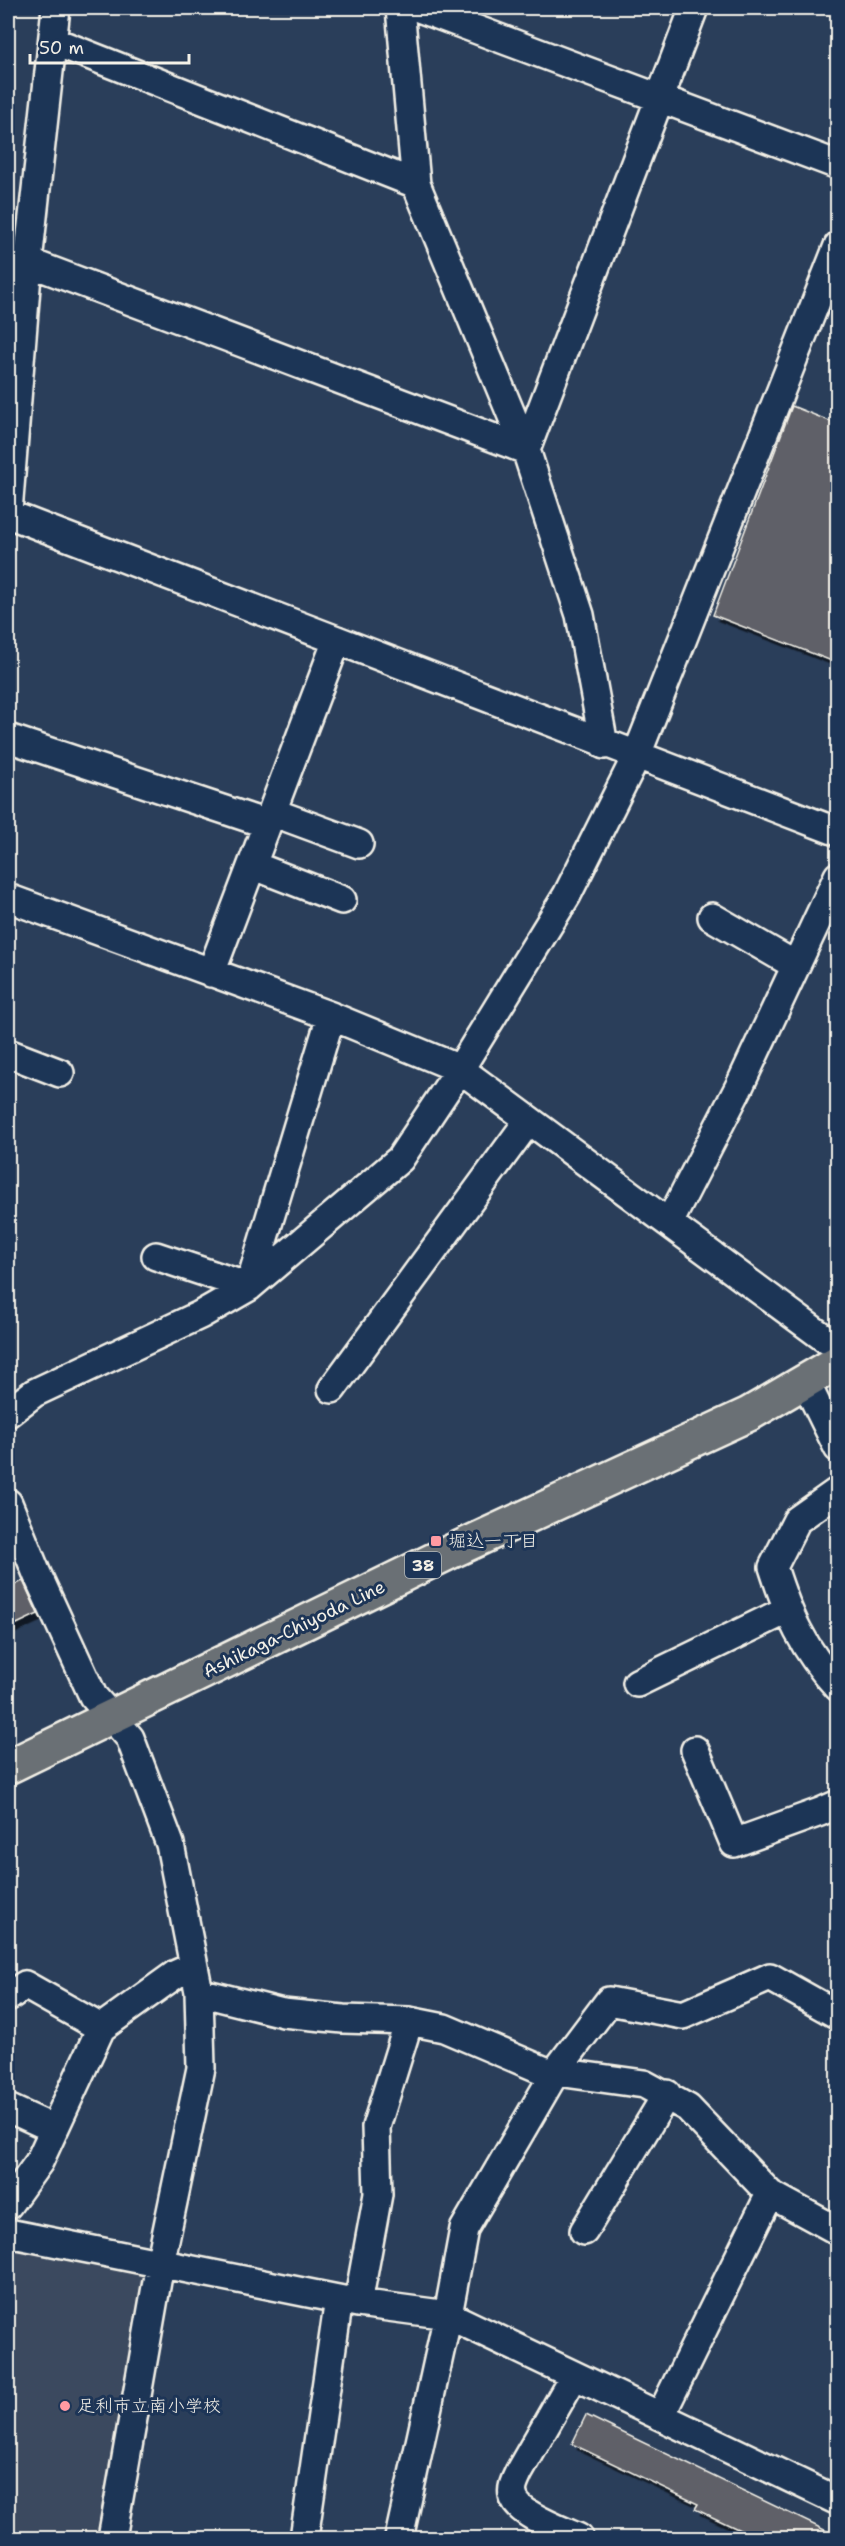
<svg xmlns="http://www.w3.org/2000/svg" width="845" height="2546" viewBox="0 0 845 2546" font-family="'Shantell Sans','Klee One',sans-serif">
<defs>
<filter id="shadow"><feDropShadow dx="5.5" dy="5.5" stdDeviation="0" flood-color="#0009"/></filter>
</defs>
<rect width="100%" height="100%" fill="#2a3e5a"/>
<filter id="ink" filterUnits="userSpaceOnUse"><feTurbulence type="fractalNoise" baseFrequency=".0167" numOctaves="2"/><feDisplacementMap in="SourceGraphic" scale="12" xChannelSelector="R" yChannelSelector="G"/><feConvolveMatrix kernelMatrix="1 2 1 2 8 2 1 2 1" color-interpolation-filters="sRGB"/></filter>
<g filter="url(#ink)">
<path fill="#3a485e" d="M8,2243L145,2273L100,2538H8Z"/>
<path fill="#5e6068" stroke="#f4f1e8" stroke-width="1.5" filter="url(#shadow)" d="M792,406L837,424V663L713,615Z
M23,1581L38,1614L8,1628V1588Z
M586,2415L837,2536V2538H757L695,2509L698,2504L572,2444Z"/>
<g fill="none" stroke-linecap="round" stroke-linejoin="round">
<defs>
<path id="minor" d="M400,8L416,184L526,450L580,615L604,745
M419,8L838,165
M53,41L416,184
M28,262L526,450L694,8
M8,512L28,262L56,8
M8,514L838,832
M8,738L267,824
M272,812L359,844
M252,865L342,900
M8,898L331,1016L460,1069L827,1340L838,1345
M712,917L795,965
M211,973L337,640
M8,1053L60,1073
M669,1223L740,1085L838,876
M156,1256L249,1287L331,1016
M806,1383L838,1448
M332,1389L529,1120
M8,1413L34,1393L200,1315L249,1287L400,1159L460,1069L567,895L636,757L838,246
M838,1491L797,1520L773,1567C788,1614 803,1650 838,1687
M8,1503L37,1574L93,1696L130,1738L170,1844L199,1992L201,2068L160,2264L112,2538
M637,1683L787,1610
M695,1750L734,1843L820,1812L838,1804
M199,1992L283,2013L343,2019L409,2021L444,2028L543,2070L644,2084L688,2108L770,2194L838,2231
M8,1997L25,1985L101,2028
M8,2108L54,2129
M8,2205L39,2162L101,2028L176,1974L192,1967
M584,2231L667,2094
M8,2233L358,2303L448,2315L838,2501
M358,2303L378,2194L376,2127L409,2021
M574,2376L519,2472C516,2479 511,2487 513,2495C516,2514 562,2530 579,2538
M661,2415L770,2194
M304,2538L339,2299
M399,2538L448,2315L464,2229L556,2071L609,2001L683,2015L770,1977L838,2015"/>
<path id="major" d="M8,1767L448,1553L749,1414L838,1362"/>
</defs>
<use href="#minor" stroke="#f4f1e8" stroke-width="32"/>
<use href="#major" stroke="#f4f1e8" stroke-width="38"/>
<use href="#minor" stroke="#1d3557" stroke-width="27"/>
<use href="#major" stroke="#6a7074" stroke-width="33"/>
</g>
</g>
<g fill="#ff9aa2" stroke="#1d3557" stroke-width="2">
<rect x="430" y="1535" width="12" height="12" rx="3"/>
<circle cx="65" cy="2406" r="6"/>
</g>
<g text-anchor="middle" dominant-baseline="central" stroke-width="6" stroke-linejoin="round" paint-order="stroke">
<rect fill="#1d3557" stroke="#b4b9bc" stroke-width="1.5" x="405" y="1552" width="36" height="26" rx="4.5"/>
<g font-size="16" font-weight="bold" fill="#f4f1e8">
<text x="423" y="1565">38</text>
</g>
<g font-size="18" fill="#f4f1e8" stroke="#1d3557" text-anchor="start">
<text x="448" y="1541">堀込一丁目</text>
<text x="77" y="2406">足利市立南小学校</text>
</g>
<g font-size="18" fill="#f4f1e8" stroke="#1d3557">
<text transform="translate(294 1629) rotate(-26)">Ashikaga-Chiyoda Line</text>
</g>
</g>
<rect width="845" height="2546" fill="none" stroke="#1d3557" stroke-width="30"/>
<rect x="15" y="15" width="815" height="2516" fill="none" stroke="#f4f1e8" stroke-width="2" filter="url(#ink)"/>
<path d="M30 54v9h159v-9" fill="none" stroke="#f4f1e8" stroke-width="3"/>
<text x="39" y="54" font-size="18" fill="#f4f1e8" stroke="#1d3557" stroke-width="4.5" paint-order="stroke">50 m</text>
</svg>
